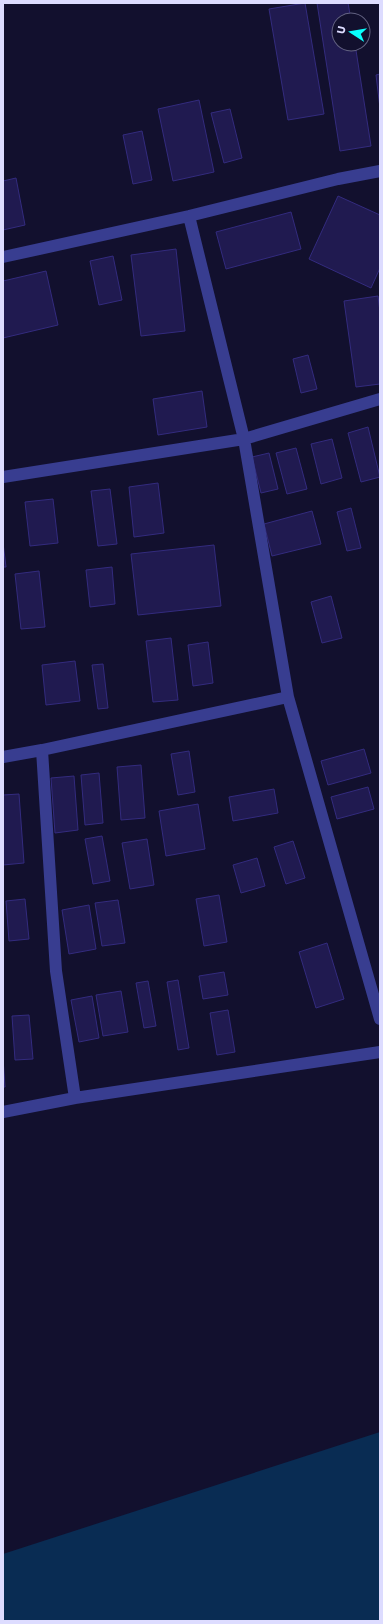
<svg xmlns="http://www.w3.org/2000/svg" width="383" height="1624" viewBox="0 0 383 1624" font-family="Poppins,sans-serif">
<rect width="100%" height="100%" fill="#12102e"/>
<path fill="#092c53" d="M380,1432V1621H3V1554Z"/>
<path fill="#201a50" stroke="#332b7e" d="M305,3L324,114L288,120L269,9Z
M317,3H348L351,20H339V44H355L371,146L340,151Z
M380,74V108L376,75Z
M199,100L214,172L173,181L158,109Z
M230,109L242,158L224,163L211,113Z
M142,131L152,180L133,184L123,135Z
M16,178L25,225L3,230V181Z
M338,196L380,215V268L371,288L309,259Z
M291,212L301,249L226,269L216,232Z
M176,249L185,331L141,336L131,255Z
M113,256L122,300L99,305L90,261Z
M46,271L58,325L3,338V281Z
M378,296L380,312V384L356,387L344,301Z
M308,355L317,389L301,393L293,359Z
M202,391L207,427L158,435L153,399Z
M368,427L380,477L361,482L348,433Z
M332,439L342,478L321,484L311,444Z
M296,448L307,489L287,494L276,453Z
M269,453L278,489L261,493L252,457Z
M158,483L164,533L134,537L129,487Z
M110,489L117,544L98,546L91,491Z
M53,499L58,543L30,546L25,502Z
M351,508L361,548L347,551L337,512Z
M312,511L321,544L272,556L264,524Z
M3,543L6,567H3Z
M214,545L221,606L138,615L131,554Z
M112,567L115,604L90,607L86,570Z
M39,571L45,627L21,629L15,574Z
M331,596L342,638L322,643L311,602Z
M171,638L178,700L153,702L146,641Z
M208,642L213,683L193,686L188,645Z
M75,661L80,701L46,705L42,665Z
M103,664L108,708L98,709L92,665Z
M364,749L371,773L328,785L321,761Z
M189,751L195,792L178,795L171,754Z
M141,765L145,818L121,820L117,767Z
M99,773L103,823L85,825L81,775Z
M74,776L78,830L55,833L51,778Z
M368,787L374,809L337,819L331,797Z
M274,789L278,813L233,821L229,797Z
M19,794L24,863L3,865V795Z
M198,804L205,849L166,856L159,811Z
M102,836L110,881L93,884L85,839Z
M147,839L154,885L130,889L122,843Z
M293,841L305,878L286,884L274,847Z
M257,858L265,886L241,893L233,865Z
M219,895L227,942L204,946L196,899Z
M25,899L29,939L9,941L6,901Z
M118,900L125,943L102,946L95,903Z
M89,905L96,949L69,954L62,910Z
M327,943L344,999L316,1008L299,952Z
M224,972L228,995L203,999L199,976Z
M178,980L189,1048L178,1050L167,982Z
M148,981L156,1026L144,1028L136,983Z
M121,991L128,1032L103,1036L96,995Z
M92,996L99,1038L79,1042L71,1000Z
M228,1010L235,1052L217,1055L210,1013Z
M29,1015L33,1059L15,1060L12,1016Z
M3,1058L5,1087H3Z"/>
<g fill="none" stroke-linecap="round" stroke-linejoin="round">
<path stroke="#383d90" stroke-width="12" d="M3,257L189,216L338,179L380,171
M3,477L244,439L380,399
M288,697L380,1019
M42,750L56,971L75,1098
M3,757L42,750L288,697L244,439L189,216
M3,1112L75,1098L380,1052"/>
</g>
<rect width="383" height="1624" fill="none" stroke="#dddcff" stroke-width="8"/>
<g transform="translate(351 32) rotate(282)"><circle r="19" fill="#12102e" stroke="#636282"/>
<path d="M0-3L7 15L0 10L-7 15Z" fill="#08fffe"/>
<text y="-6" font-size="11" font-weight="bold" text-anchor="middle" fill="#dddcff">U</text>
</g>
</svg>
